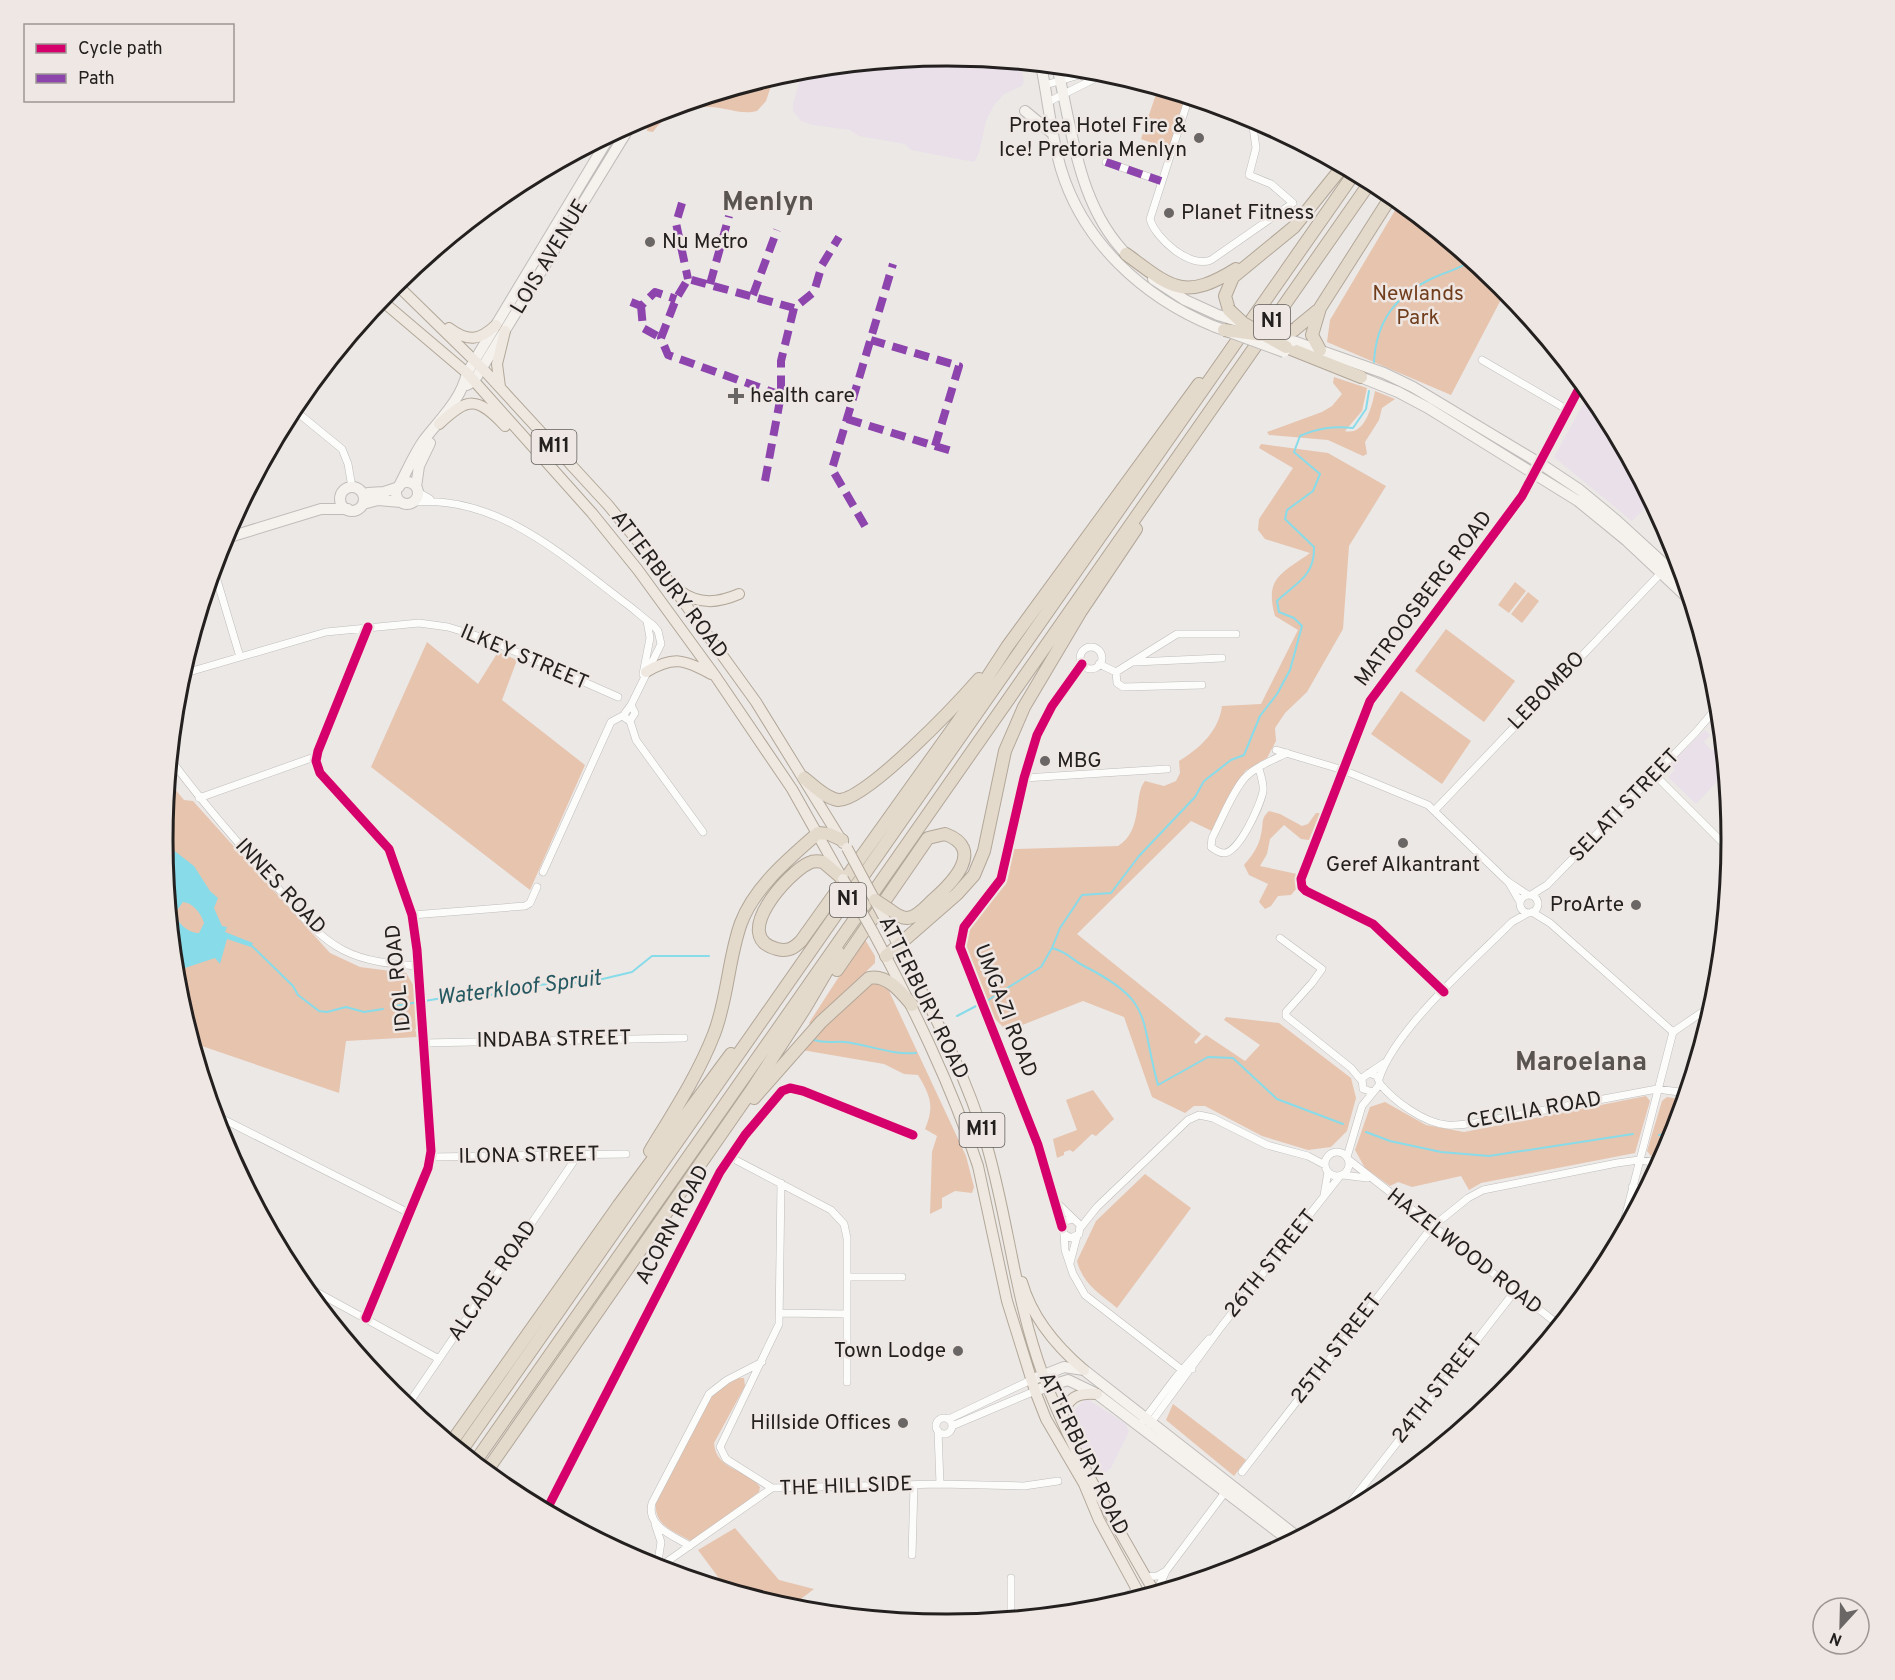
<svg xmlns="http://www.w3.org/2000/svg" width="1895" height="1680" viewBox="0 0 1895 1680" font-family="Overpass,sans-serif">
<rect width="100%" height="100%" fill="#ebe8e6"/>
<path fill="#e9e0e9" d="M948,56L1020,63L1024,81L1022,86L1004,94L994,105L986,121L979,153L974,162L911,150L905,144L859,136L850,130L813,125L801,121L793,111V104L803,70Z
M1590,392L1600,404L1652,501L1632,521L1554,457Z
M1705,730L1710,735L1704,742L1712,751L1719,744L1716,740L1722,734L1725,773L1696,804L1668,777L1675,770L1670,765Z
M1086,1398L1126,1424L1129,1432L1111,1468L1099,1478L1066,1419Z"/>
<path fill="#e7c4ae" d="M774,77L766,101L757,111C746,114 736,111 725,109C697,103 670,108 653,132L647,131L648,124L645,120L658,112Z
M1158,88L1186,101L1169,149L1141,139Z
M1400,202L1506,290L1451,395L1327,342L1330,320Z
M1334,377L1367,388L1362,411L1345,431C1365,436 1372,406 1375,391L1395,399L1382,408L1379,420L1365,442L1367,454L1363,456L1328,440L1269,435L1267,432L1322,412L1332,406L1342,394L1333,383Z
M1261,444L1328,453L1386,486L1349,546L1343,629L1307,692L1285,713L1275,728L1276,741L1267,758L1245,771L1214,832L1191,821L1077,934L1201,1034L1194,1042L1196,1044L1206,1035L1245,1061L1260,1045L1224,1020L1226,1017L1279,1023L1351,1078L1356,1098L1347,1131L1331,1147L1308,1150L1262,1136L1205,1106H1194L1185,1113L1152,1097L1124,1017L1083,1001L1007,1031L989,1013L964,946L969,927L1006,884L1014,849L1118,846C1144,830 1133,794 1145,781L1164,786L1176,781L1180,773L1179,761C1199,749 1219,731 1222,706L1261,704L1298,630L1275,616C1264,577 1283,573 1310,553L1265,539L1258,530L1259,519L1293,468L1259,448Z
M1515,582L1526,591L1509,613L1498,605Z
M1528,592L1539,601L1522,623L1511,614Z
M1446,629L1515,681L1484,722L1415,671Z
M427,642L478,684L498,652L517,660L502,700L585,765L530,890L371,767Z
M1401,691L1471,741L1442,784L1371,734Z
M170,771L175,778L174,788L184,800L193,801L330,953L360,967L406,973L414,986L419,1028L415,1029L417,1037L346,1041L339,1093L193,1043L178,993L163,840Z
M1269,811L1280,814L1302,826L1308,824L1316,813H1321L1309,840L1301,839L1284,825L1270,839L1267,854L1260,866L1297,874L1296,889L1291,895L1278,896L1271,906L1265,909L1259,902L1268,884L1249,875L1244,865C1252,856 1259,846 1261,834C1264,824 1260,819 1269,811Z
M864,938L875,956V963L811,1025L809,1023Z
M870,982L880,983L889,991L966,1156L974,1187L972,1193L955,1191L942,1198V1208L930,1214L932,1152L937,1136L925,1129C935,1106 930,1095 918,1075L904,1074L884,1064L802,1050L811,1037Z
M1093,1090L1114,1119L1096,1136L1092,1134L1073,1152L1070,1150L1064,1152V1155L1057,1158L1053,1139L1077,1130L1066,1100Z
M1646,1096L1650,1101L1635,1153L1481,1183L1469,1190L1461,1176L1412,1187L1398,1182L1390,1186L1365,1168L1355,1150L1370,1107L1385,1102L1426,1125L1464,1132Z
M1667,1097L1685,1100L1672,1141L1663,1158L1651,1156L1647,1151L1662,1101Z
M1145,1174L1191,1208L1117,1308C1099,1293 1083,1284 1077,1261L1096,1221Z
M735,1378H744L745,1386L714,1443C716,1471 747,1468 760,1487L759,1492L698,1538L691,1541C673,1531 653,1525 656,1501L714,1392Z
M1173,1404L1246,1460L1234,1476L1166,1420Z
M735,1528L779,1580L814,1589L789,1608L727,1589L698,1550Z"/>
<path fill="#88dbe9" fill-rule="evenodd" d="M163,842L194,866L210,891L218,898L214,908L222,926L227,927L225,932L253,943L251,947L227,939L220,964L215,958L176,971ZM183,902C193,903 201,913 204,923L199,933C188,933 177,923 175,913Z"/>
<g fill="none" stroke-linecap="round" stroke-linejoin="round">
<path stroke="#88dbe9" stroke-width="2" d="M1374,362C1376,321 1396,295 1433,278C1446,272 1460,269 1472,260
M252,946L293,986L298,995L319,1011L327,1012L346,1007L364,1012L383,1009
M1052,948L1060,928L1082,895L1111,893L1139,856L1195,797L1204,781L1231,760L1244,755L1260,716L1277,694L1290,670L1302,626L1294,618L1279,612L1277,601C1296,583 1315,576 1314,547L1285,519L1287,510L1313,491L1320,474L1294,452L1300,436C1318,428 1333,426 1353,428L1366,409L1369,391
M985,1002L1041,967L1052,948C1070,953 1070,959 1084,966C1155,1002 1139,1017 1158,1085L1208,1057L1233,1058L1277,1099L1343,1124
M395,1006L472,993L496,995L535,985L590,982L632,972L652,956H709
M957,1016L980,1004
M812,1039C822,1044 834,1041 845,1042C870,1045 890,1055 916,1053
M1366,1132L1390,1141L1441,1152L1489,1156L1633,1134
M1659,1135L1674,1133"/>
<defs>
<path id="street" d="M1045,85L1097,70
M1152,86L1199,100
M1189,97L1150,219C1155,238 1190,269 1211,260L1293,203L1271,184L1249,175L1256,148L1252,120
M1048,102L1100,76H1117
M1203,102L1264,124
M1106,162L1161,181
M1514,300L1518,312L1530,319
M1482,360L1568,410
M293,409L342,449L348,464L352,487
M418,492L430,499
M414,502C497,495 562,555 624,602C634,609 643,618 653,625L658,631L661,644L631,705L625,713V718L630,721L635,713L631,705
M214,570L240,657
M1080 658a11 11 0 1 1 22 0a11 11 0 1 1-22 0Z
M1135,662L1222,658
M1099,664L1116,672L1177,634H1236
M1116,672L1117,683L1123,687L1202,685
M182,674L326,632L419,623L448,627L487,639L618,697
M643,674L650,638L647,621
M630,721L636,740L703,832
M1276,750L1343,770L1428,805L1507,881L1528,895
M171,760C202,802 236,841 271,880C292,904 314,935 343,950C366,962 392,964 418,966
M1259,769C1261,776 1264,784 1263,791C1261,804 1239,853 1224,853C1220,853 1215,850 1211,847L1212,838C1222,819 1230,797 1243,780C1252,768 1273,760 1287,753
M1655,775L1731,851
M1024,778L1167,769
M199,798L317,756
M1435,810L1661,573
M543,872L611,722L624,715
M1509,883L1520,902
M1520 904a9 9 0 1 1 18 0a9 9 0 1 1-18 0Z
M1531,895L1547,885L1696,732L1719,705
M1532,912L1550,923L1673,1032
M412,915L525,906L530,903L537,887
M1280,938L1322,969L1312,983L1286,1012V1016L1351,1068L1361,1080
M1444,992L1373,924L1306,891L1302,887L1301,879L1370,701L1522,496L1582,383
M424,1043L684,1038
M1379,1079C1394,1030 1474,960 1512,922L1528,913
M1380,1084C1394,1101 1424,1123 1447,1125C1456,1126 1466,1124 1475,1123L1657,1089L1687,1093
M1373,1092L1363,1089L1362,1078L1384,1063
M215,1115L409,1213
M1325 1164a12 12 0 1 1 24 0a12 12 0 1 1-24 0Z
M431,1157L626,1154
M730,1157L831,1210L844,1224L847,1238V1382
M1347,1157L1362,1106L1380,1084L1377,1076L1369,1073
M1349,1160L1559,1325
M1343,1175L1367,1178
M1632,1187L1646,1190
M1324,1195L1328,1172
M1056,1202L1080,1225L1079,1234L1071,1238L1064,1234L1062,1227L1065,1221L1073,1219
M1062,1227L1038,1145L960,947L964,927L1001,879L1024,778L1037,735L1052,706L1082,664
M1081,1227L1097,1207L1188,1120L1199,1115L1213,1118L1267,1145L1308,1156L1325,1165
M1064,1234L1065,1250L1073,1274L1085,1295L1182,1370L1192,1369
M1619,1241L1673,1032L1714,1004
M1070,1263L1077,1236
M847,1277H902
M302,1284L439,1359
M781,1313L847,1314
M366,1318L428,1168L431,1151L417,950L412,915L389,849L320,773L316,761L318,751L368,627
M407,1406L578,1155
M936 1426a8 8 0 1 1 16 0a8 8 0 1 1-16 0Z
M949,1419L1031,1380
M1143,1421L1176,1377L1209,1339
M1150,1424L1221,1327L1340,1176
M952,1426L1035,1391
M938,1431L940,1484
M1242,1472L1432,1227L1468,1198L1483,1190L1617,1163L1639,1160L1660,1163
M772,1488L726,1459L720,1447L779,1324L781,1183
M546,1511L720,1172L745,1135L782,1091L790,1088L803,1091L913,1135
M1340,1516L1515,1291
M655,1524L661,1542L657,1568
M690,1546C674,1536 646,1527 652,1503L709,1394L727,1380L762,1362
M912,1555L914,1485
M658,1568L772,1488L940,1484L1024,1486L1058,1481
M1145,1577L1157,1576L1166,1571
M1156,1593L1166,1571L1226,1491
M1101,1609L1137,1590
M1011,1618V1578"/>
<path id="secondary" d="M1041,65C1048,99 1051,135 1061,169C1083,242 1143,297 1213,326
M1057,66C1073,133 1078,208 1130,258
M1073,68L1084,75
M1025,111L1053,134
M1153,279L1185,300L1218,315
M1293,341L1384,373L1413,387L1541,464L1580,490L1615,519L1686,584
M1355,375L1398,392L1428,408L1578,501L1627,541L1691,601
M467,385L474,381L482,368L632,123
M396 493a11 11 0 1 1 22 0a11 11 0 1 1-22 0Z
M399,486C407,471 414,454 424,440C440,419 461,400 467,373L611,134
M416,487L419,466L430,443
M340 499a12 12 0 1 1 24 0a12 12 0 1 1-24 0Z
M368,493L384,492L399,487
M363,504L378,500L401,502
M223,539L321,509H348
M1031,1380L1064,1367L1084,1370L1299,1538
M1040,1389L1068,1380L1097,1394L1291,1542"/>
<path id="primary" d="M395,283L482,368L608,505L654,561L756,702L843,843
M381,300L467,373L592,513L638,570L716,677L792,789L842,878
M449,328C468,342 479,341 496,325
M500,387L497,364L505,331
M439,424C468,397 477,396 505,426
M680,591C699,605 718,603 739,594
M646,672C673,656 684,659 711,674
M889,927C925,998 965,1069 987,1146C1009,1223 1015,1299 1043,1375C1071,1451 1115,1523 1155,1593
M873,932C913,1007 951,1084 978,1166L1007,1301L1035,1391L1046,1419L1084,1484L1099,1520L1141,1597
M1022,1282C1032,1318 1056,1346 1084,1370
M1062,1418C1067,1398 1077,1392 1097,1394"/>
<path id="highway" d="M1126,254C1171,287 1183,302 1236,269
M1229,310L1225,296L1233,277L1294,227L1343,166
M1294,330L1317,311
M1286,347L1361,377
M1320,350L1312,335L1320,308L1392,195
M804,778C813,785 825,798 838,800C865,802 959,702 979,679
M843,879L823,862C818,861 813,861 809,863C789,872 729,937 777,949C788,952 794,948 801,941L964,713L1007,647L1199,384
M886,956L957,894L974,875L984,851L1005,751L1024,707L1081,611L1136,529
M837,970L928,838L945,834C986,849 952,883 934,899C927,905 917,918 907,918C901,918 895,914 890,910
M754,1098L821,1022L869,978C887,974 901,992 912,1005
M650,1151C673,1113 698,1075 714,1034C728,998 728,959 741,923C755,886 790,858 818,833L829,834L842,840
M451,1443L619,1205L731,1054
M461,1451L1355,172
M475,1462L1371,181
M486,1472L751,1091L805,1008L838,952"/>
</defs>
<use href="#street" stroke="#bfbdbb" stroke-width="8"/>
<use href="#secondary" stroke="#bfbdbb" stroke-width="12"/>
<use href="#primary" stroke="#b2a798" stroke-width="12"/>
<use href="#highway" stroke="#b2a798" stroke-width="14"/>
<use href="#street" stroke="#fcfcfb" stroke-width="7"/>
<use href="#secondary" stroke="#f5f1ed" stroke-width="10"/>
<use href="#primary" stroke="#eee8e0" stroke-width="10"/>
<use href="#highway" stroke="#e4dacc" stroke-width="12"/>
<defs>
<path id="secondary-bridge" d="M1218,315L1241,322
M1213,326L1284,352
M1272,334L1293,341"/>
<path id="primary-bridge" d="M847,848L889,927
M843,879L873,932"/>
<path id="highway-bridge" d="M1229,310L1243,323L1286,347
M1224,330L1263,335L1294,330
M875,900L890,910"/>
</defs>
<use href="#secondary-bridge" stroke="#bfbdbb" stroke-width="12" stroke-linecap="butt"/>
<use href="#primary-bridge" stroke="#b2a798" stroke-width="12" stroke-linecap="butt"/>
<use href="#highway-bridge" stroke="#b2a798" stroke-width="14" stroke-linecap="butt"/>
<use href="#secondary-bridge" stroke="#f5f1ed" stroke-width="10"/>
<use href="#primary-bridge" stroke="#eee8e0" stroke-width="10"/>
<use href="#highway-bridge" stroke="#e4dacc" stroke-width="12"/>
<path stroke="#8e44ad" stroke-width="8" stroke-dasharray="15 8" stroke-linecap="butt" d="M1106,162L1161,181
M682,203L676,223L688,279
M710,284L729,216
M753,295L777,230
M631,302L641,306L655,292L676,299
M641,306L643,328L661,338
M781,395L668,355L661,338L676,299L688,279L794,308
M847,419L935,446L959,366L871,340
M935,446L952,451
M765,481L781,395V361L794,308L814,292L822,265L839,237
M865,526L832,469L893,264"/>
<defs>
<path id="cycleway" d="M1444,992L1373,924L1306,891L1302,887L1301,879L1370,701L1522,496L1582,383
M1062,1227L1038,1145L960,947L964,927L1001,879L1024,778L1037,735L1052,706L1082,664
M366,1318L428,1168L431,1151L417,950L412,915L389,849L320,773L316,761L318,751L368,627
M546,1511L720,1172L745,1135L782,1091L790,1088L803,1091L913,1135"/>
</defs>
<use href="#cycleway" stroke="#eee7e3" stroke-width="13"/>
<use href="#cycleway" stroke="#d6006c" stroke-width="9"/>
</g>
<g fill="#696665" stroke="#eee7e3" stroke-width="2">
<circle cx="1199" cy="138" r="6"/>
<circle cx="1169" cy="213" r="6"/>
<circle cx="650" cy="242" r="6"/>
<path d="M733 387h6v6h6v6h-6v6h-6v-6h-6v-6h6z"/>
<circle cx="1045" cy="761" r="6"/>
<circle cx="1403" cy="843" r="6"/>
<circle cx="1636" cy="905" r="6"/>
<circle cx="958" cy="1351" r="6"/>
<circle cx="903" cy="1423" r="6"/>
</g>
<g text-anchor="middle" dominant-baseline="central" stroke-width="5" stroke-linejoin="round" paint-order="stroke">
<g fill="#eee7e3" stroke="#605c5a" stroke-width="1.5">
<rect x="1254" y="305" width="36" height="34" rx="4.5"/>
<rect x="531.5" y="430" width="45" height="34" rx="4.5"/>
<rect x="830" y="883" width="36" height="34" rx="4.5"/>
<rect x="959.5" y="1113" width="45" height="34" rx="4.5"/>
</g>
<g font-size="20" font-weight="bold" fill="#23201f">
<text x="1272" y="322">N1</text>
<text x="554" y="447">M11</text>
<text x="848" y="900">N1</text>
<text x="982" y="1130">M11</text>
</g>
<g font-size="21" fill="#23201f" stroke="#eee7e3" text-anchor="end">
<text x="1187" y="126">Protea Hotel Fire &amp;<tspan x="1187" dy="24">Ice! Pretoria Menlyn</tspan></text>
<text x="1181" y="213" text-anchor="start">Planet Fitness</text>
<text x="662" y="242" text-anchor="start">Nu Metro</text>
<text x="750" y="396" text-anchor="start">health care</text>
<text x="1057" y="761" text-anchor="start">MBG</text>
<text x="1403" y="865" text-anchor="middle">Geref Alkantrant</text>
<text x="1624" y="905">ProArte</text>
<text x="946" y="1351">Town Lodge</text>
<text x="891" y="1423">Hillside Offices</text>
</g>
<g font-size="21" fill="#23201f" stroke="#eee7e3">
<text transform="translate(550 257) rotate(-59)">LOIS AVENUE</text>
<text transform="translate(669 585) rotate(53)">ATTERBURY ROAD</text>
<text transform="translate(1424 599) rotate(-53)">MATROOSBERG ROAD</text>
<text transform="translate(524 658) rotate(23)">ILKEY STREET</text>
<text transform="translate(1547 691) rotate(-46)">LEBOMBO</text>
<text transform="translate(1625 806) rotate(-46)">SELATI STREET</text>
<text transform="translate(280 887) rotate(47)">INNES ROAD</text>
<text transform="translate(399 978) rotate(-96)">IDOL ROAD</text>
<text transform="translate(923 998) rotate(64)">ATTERBURY ROAD</text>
<text transform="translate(1005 1011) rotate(69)">UMGAZI ROAD</text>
<text transform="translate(554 1040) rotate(-1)">INDABA STREET</text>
<text transform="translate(1534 1111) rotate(-10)">CECILIA ROAD</text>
<text transform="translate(529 1156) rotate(-1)">ILONA STREET</text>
<text transform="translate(673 1225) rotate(-62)">ACORN ROAD</text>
<text transform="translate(1464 1252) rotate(38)">HAZELWOOD ROAD</text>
<text transform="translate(1271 1264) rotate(-51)">26TH STREET</text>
<text transform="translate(493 1281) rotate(-56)">ALCADE ROAD</text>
<text transform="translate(1337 1349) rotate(-52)">25TH STREET</text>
<text transform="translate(1438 1389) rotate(-52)">24TH STREET</text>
<text transform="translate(1083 1454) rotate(64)">ATTERBURY ROAD</text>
<text transform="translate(846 1487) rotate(-2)">THE HILLSIDE</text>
</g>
<g font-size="21" fill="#713e1d" stroke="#eee7e3">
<text x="1418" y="294">Newlands<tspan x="1418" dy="24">Park</tspan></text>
</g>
<g font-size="22" font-style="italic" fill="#265962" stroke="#eee7e3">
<text transform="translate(519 989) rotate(-7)">Waterkloof Spruit</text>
</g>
<g font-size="27" font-weight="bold" fill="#5a5451" stroke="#eee7e3">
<text x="768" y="203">Menlyn</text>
<text x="1581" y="1063">Maroelana</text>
</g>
</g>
<path d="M0 0H1895V1680H0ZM173 840a774 774 0 1 1 1548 0a774 774 0 1 1-1548 0Z" fill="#eee7e3" fill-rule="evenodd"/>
<path fill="none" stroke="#23201f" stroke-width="3" d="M173 840a774 774 0 1 1 1548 0a774 774 0 1 1-1548 0Z"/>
<rect x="24" y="24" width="210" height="78" fill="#eee7e3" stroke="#9d9795" stroke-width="1.5"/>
<rect x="36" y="44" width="30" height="9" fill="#d6006c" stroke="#9d9795" stroke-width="1.5"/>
<text x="78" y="54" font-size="18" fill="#23201f">Cycle path</text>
<rect x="36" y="74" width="30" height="9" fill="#8e44ad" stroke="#9d9795" stroke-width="1.5"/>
<text x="78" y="84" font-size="18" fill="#23201f">Path</text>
<g transform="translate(1841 1626) rotate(202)"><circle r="28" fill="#eee7e3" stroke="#9d9795" stroke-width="1.5"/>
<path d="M0-4.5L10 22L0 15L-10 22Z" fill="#696665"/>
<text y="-9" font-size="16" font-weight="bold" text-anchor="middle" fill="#23201f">N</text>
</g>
</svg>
